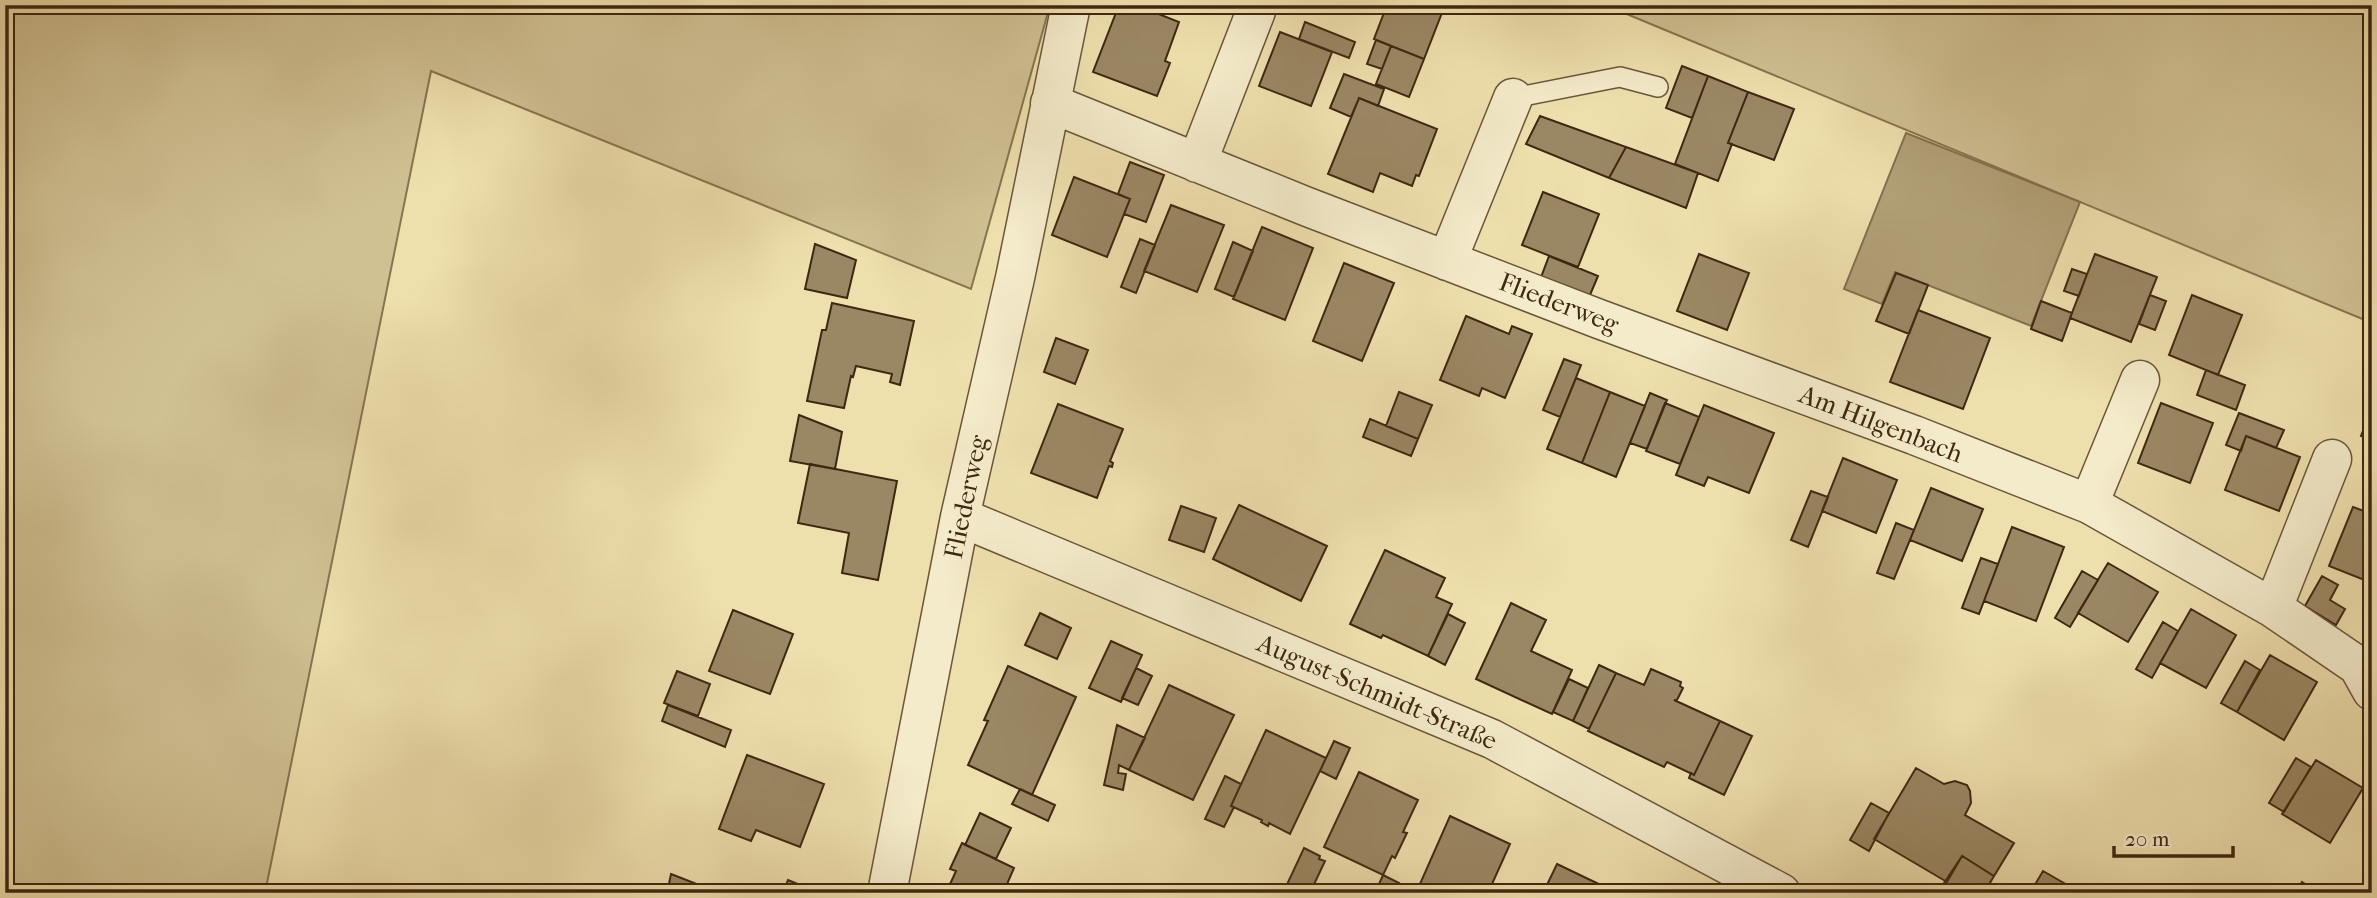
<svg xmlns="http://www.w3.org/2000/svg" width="2377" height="898" viewBox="0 0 2377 898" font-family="'IM FELL French Canon',serif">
<rect width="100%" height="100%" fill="#eee0ad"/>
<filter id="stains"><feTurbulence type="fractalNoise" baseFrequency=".00286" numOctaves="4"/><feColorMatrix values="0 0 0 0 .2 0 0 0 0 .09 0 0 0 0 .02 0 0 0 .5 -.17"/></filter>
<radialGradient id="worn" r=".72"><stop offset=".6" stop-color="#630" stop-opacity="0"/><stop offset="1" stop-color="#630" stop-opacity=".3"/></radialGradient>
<path fill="#d0c193" stroke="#887452" stroke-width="2" d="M5,5H1050L971,289L431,71L265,893H5Z
M1605,5H2372V323Z"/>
<path fill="#b2a178" stroke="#84704f" stroke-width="2" d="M1906,133L2080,202L2031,326L1895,272L1882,304L1844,289Z"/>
<path fill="#9a8763" stroke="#3f2712" stroke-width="2" d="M1119,5H1136L1179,22L1165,61L1170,63L1157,96L1093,72Z
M1387,5H1445L1424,59L1374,39Z
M1305,22L1355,42L1349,58L1299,39Z
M1280,32L1332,52L1311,106L1259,86Z
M1376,40L1391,46L1382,69L1367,64Z
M1391,46L1424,59L1409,97L1376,84Z
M1682,66L1708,76L1692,118L1666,108Z
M1344,74L1384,89L1378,106L1359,98L1351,117L1330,108Z
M1708,76L1748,92L1728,143L1732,144L1718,181L1675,164Z
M1748,92L1794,109L1774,160L1728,143Z
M1359,98L1437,129L1419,176L1416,175L1412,186L1380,173L1373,192L1328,174Z
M1540,116L1626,147L1609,178L1526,144Z
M1626,147L1698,173L1686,208L1609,178Z
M1130,162L1164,175L1146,222L1124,214L1130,199L1118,194Z
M1074,177L1130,199L1107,257L1052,235Z
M1543,192L1599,214L1578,267L1522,245Z
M1171,205L1224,225L1197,292L1144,271Z
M1262,227L1313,248L1285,320L1233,299Z
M1140,239L1155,245L1136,293L1121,287Z
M1233,242L1253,251L1234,297L1215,289Z
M815,244L856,260L847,298L805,289Z
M1699,254L1749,273L1727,330L1677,311Z
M2095,254L2157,277L2131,342L2070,318Z
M1549,256L1598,276L1585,307L1537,288Z
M1344,263L1394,283L1362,361L1313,341Z
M2072,269L2087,274L2079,296L2064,291Z
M1896,273L1928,285L1909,334L1876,321Z
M2150,295L2166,301L2155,330L2139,324Z
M2192,295L2242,315L2218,375L2169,355Z
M2041,301L2072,313L2062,341L2031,329Z
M832,303L914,321L900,385L890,382L892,374L856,366L853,377L851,376L844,408L807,401L822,330H826Z
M1918,310L1990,338L1963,409L1890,382Z
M1466,316L1509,334L1512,326L1532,334L1505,398L1482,388L1479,396L1440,380Z
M1056,338L1088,350L1075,384L1044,372Z
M1564,359L1581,365L1560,417L1543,410Z
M2206,370L2245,385L2236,410L2197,395Z
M1576,378L1610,392L1582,463L1547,449Z
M1399,392L1432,405L1418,439L1386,426Z
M1610,392L1645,406L1616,477L1582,463Z
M1650,393L1667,400L1647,449L1630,443Z
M1665,403L1699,417L1680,464L1646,451Z
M2161,403L2213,423L2190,483L2138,463Z
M1058,404L1123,429L1110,461L1113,463L1112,467L1109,466L1097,498L1031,473Z
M1704,405L1774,433L1749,493L1708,477L1704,486L1676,475Z
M2372,408V440L2361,436Z
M2239,413L2284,430L2276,448L2246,436L2241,451L2226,445Z
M799,415L842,432L835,469L790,461Z
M1370,419L1418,439L1411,456L1363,437Z
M2246,436L2300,457L2279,511L2225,490Z
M1843,458L1897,480L1876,533L1822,511Z
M810,464L897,481L878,580L842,573L849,533L798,523Z
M1931,488L1983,509L1962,561L1910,540Z
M1811,491L1828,497L1808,547L1791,540Z
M1239,505L1327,546L1301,601L1213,559Z
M1181,506L1216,518L1204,552L1169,540Z
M2353,507L2372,514V583L2329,566Z
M1896,523L1914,530L1894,579L1877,573Z
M2012,527L2064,547L2036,621L1984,601Z
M1385,550L1445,578L1436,597L1452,604L1428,656L1383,635L1381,638L1350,624Z
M1981,558L1998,564L1979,614L1962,608Z
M2108,563L2158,592L2128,642L2078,613Z
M2082,571L2098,580L2070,627L2055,618Z
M2322,576L2338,585L2330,600L2345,609L2336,625L2305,606Z
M1511,603L1546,620L1531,651L1572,670L1552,714L1476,679Z
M2191,609L2236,635L2206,688L2160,663Z
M733,610L793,634L770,694L709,671Z
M1040,613L1071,628L1057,659L1025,645Z
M1448,614L1465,623L1445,665L1428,656Z
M2163,622L2178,631L2152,678L2136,669Z
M1111,641L1142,655L1121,702L1089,688Z
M2270,655L2317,682L2284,740L2237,712Z
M2245,661L2260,670L2237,712L2221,703Z
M1599,665L1616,673L1589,729L1573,721Z
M1008,666L1076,697L1032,795L968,765L988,721L984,720Z
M1136,668L1152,676L1138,705L1122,698Z
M1651,669L1681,682L1680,686L1683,688L1677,700H1674L1720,721L1694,775L1667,762L1664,767L1588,731L1616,673L1644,685Z
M677,671L710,684L698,716L664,703Z
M1569,679L1588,688L1573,721L1553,712Z
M1169,685L1234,715L1193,800L1129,770Z
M668,705L731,730L725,747L662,721Z
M1720,721L1752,736L1724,795L1689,778L1691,773L1694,775Z
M1117,725L1145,738L1129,770L1119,765L1118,773L1126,774L1123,790L1104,785Z
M1266,730L1326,758L1290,834L1269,823L1268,826L1261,822L1262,820L1231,806Z
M1334,741L1350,748L1336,779L1320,771Z
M747,755L824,784L800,847L756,830L751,841L719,829Z
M2296,758L2311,767L2284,812L2269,803Z
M2316,760L2363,788L2330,843L2282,814Z
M1916,768L1944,784L1955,781L1967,785L1970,791L1971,803L1965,815L2014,843L1994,876L1962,856L1947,882L1874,839Z
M1359,772L1418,800L1403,832L1407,833L1395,858L1392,856L1383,875L1324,847Z
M1225,776L1241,784L1231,806L1234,807L1224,827L1205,819Z
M1020,789L1055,805L1048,821L1012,804Z
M1871,803L1889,813L1869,851L1850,840Z
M980,813L1011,828L996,859L965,845Z
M1450,816L1510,844L1488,893H1416Z
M962,843L1014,868L1004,891L1008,893H946L956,871L950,869Z
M1304,848L1320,856L1319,859L1325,861L1310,893H1283Z
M1962,856L1994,876L1984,893L1938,892Z
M1557,864L1605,887L1602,892L1604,893H1543Z
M2043,871L2076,890L2078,893H2030Z
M671,874L717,892V893H667Z
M1383,875L1399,883L1395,893H1375Z
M788,880L819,893H783Z
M2302,882L2321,893H2296Z"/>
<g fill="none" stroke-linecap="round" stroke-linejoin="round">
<defs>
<path id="lane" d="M1513,98L1620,77L1658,87"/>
<path id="street" d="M1050,103L1305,206L1599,319L1914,435L2089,504L2273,608L2358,666L2372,691
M1197,163L1256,11
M1447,261L1513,98
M2089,504L2140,380
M960,517L1492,739L1781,893
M2273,608L2332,459
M887,893L960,517L1015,278L1071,5"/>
</defs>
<use href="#lane" stroke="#6b5539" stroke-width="22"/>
<use href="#street" stroke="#6b5539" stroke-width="41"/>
<use href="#lane" stroke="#f4ebca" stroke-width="19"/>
<use href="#street" stroke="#f4ebca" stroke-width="38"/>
</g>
<g text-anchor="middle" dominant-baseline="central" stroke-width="5" stroke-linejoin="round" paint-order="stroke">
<g font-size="26" fill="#3f2712" stroke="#f4ebca">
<text transform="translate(1559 303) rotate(21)">Fliederweg</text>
<text transform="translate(1881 424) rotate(21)">Am Hilgenbach</text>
<text transform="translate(966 497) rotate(-78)">Fliederweg</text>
<text transform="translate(1377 692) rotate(23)">August-Schmidt-Straße</text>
</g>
</g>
<rect width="2377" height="898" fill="none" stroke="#eee0ad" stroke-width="28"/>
<rect x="7" y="7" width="2363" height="884" fill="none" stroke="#3f2712" stroke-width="3.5"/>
<rect x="14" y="14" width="2349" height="870" fill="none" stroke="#3f2712" stroke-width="2"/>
<path d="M2114 846v10h119v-10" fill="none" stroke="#3f2712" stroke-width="3.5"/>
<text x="2125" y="846" font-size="21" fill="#3f2712" stroke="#f4ebca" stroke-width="5" paint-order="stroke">20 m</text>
<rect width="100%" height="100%" filter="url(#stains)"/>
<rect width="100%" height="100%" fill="url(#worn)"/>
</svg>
